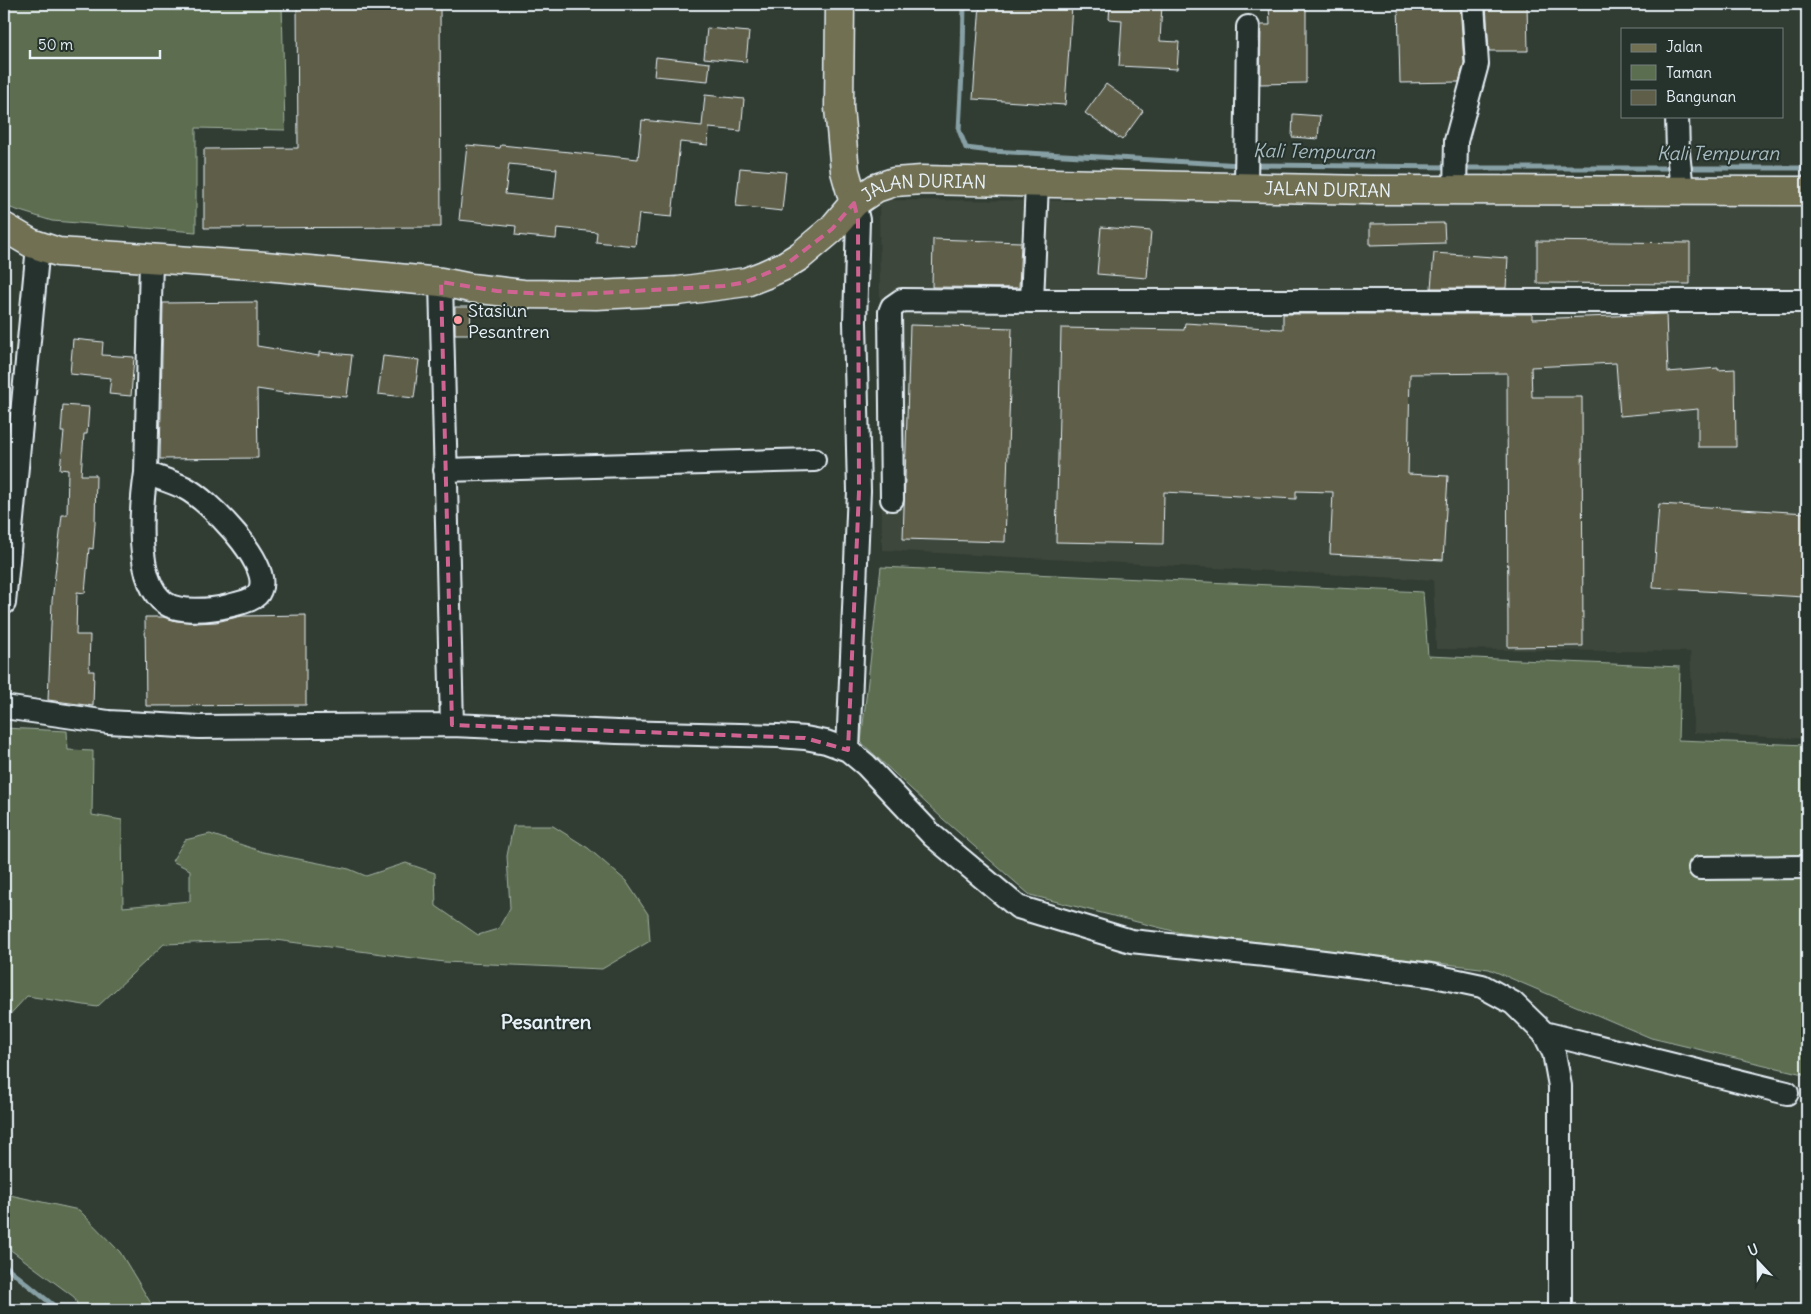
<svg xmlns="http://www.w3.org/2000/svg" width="1811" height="1314" viewBox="0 0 1811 1314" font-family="Delius,sans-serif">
<rect width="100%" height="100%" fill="#313c33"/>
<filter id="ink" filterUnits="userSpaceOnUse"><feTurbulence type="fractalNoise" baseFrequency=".02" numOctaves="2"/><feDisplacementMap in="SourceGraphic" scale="10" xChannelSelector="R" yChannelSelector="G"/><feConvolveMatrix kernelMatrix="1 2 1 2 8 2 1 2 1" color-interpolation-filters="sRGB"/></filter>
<g filter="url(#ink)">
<path fill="#3e463a" d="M879,200L1807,203V739L1694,733L1690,652L1436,649L1433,580L882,550Z"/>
<path fill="#5c6e50" stroke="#a2b0a4" d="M4,4H282L285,130L196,128V232L52,221L4,206Z
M881,567L1423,592L1428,656L1680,667L1678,740L1807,745V1075L1651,1038L1489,969L1181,933L1030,895L943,819L861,742Z
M4,728L67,731L68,750L93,751L92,815L122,820L123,907L190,901V870L172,861L185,840L210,834L263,852L349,869L366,876L406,863L435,873L436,906L478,935L498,929L510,908L507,856L513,826H553L588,848L626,881L648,914L650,941L602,969L444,962L275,940L164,944L97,1007L27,996L4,1021Z
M4,1189L10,1195L79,1210L120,1252L155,1310H80L74,1297L4,1245Z"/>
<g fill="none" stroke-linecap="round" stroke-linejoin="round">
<path stroke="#87a0a5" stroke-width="5" d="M964,4L963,54L959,130L966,148L991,151L1242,165
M1253,165L1449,167
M1460,168H1674
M1685,168H1807
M4,1265L59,1310"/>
</g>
<path fill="#5e5e49" stroke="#e8f1f8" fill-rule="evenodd" d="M297,4H440L441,227L204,228V149L298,148Z
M980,4H1035L1072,6L1065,105L973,99Z
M1110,4H1162L1160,41L1179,42L1177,69L1119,66L1122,20L1109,19Z
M1269,4H1306V83L1260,84L1261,25H1270Z
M1398,4H1460L1464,63L1459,82L1400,83Z
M1486,4H1527L1528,51H1489Z
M707,28L749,32L746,62L704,58Z
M656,57L710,63L708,81L654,76Z
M1106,84L1143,111L1122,140L1085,113Z
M705,95L744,99L741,131L709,128L708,145L680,142L672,217L639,214L635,246L596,242L597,232L557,228L556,239L515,235L516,226L459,220L467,145L500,148L501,145L638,159L642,120L702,126ZM509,164L557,169L554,199L505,194Z
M1293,114L1320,116L1318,139L1292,137Z
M740,168L786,172L782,211L736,206Z
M1444,223L1445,243L1370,245V224Z
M1101,227L1151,231L1147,278L1097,274Z
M933,239L1021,242L1019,288L932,287Z
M1537,241L1690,243V284L1537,283Z
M1434,253L1508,258L1506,288H1431Z
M257,302V346L319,356V352L352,355L347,397L290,392V394L257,389L258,458L160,459L163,303Z
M455,307H471L470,334H455Z
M1283,314H1532V319L1666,314L1668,372L1718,368V370L1735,369L1736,447H1698V409L1620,416L1616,363L1531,367L1532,397H1582L1583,646L1508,647L1507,373L1410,374L1408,474L1448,476L1443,560L1330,554L1333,492L1296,491V499L1164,492L1163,544L1056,542L1061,328L1184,330L1185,323L1283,329Z
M910,325L1012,328L1005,542L903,539Z
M73,339L103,342L102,355L134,357L131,396L109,394L111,378L70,374Z
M383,356L419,360L414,398L378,394Z
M63,405L89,407L87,434H84L81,475H96L95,523L93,549L89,548L85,593L77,592L76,635H90L89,671H94L93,706L48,700L52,601L62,515H67L68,470L60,469L64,432H61Z
M1659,504L1807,513L1804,597L1653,588Z
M306,615V705L146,706L145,617H163L176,621L196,623L216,622L242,616Z"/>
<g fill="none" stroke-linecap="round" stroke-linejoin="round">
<defs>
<path id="minor" d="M1677,116L1678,152L1682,190
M1037,183L1032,301H1807
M1246,187L1248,27
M1455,191L1456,141L1477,64L1473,4
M441,282L452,725
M445,470L814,460
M146,473C159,478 173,482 185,488C207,499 272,563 260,590C256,601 239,603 228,606C213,610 178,613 165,603C134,581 141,506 146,473L151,259
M892,499L890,312L892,307L902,300L1032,301
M4,603L38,246
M4,707L108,722L199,727L452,725L617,732L778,736L805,738L826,742L848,750L866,765L933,836L1018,907L1131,941L1283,957L1430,975L1482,986L1513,1003L1544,1033L1554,1053L1560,1086V1310
M848,750L859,491L855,322L858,220L854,203
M1700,868L1807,867
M1544,1033L1787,1093"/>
<g id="major">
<path d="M840,4L839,108L845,171L854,203"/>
<path id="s1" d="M4,227L31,243L58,252L265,266L441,282L471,288L523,294L596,295L678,291L746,282L764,275L784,266L800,256L832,229L854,203L876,188L894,182L922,180L1370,190L1807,191"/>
</g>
</defs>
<use href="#minor" stroke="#e8f1f8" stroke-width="26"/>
<use href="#major" stroke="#e8f1f8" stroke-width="31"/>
<use href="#minor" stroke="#26332d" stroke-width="22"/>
<use href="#major" stroke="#716f52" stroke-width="28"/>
</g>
</g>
<path fill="none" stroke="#cf6492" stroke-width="4" stroke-dasharray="10 6" stroke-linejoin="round" d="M854,203L858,220L859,491L848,750L805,738L452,725L441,282L497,291L562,295L724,286L746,282L784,266L832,229Z"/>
<circle fill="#ff9aa2" stroke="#26332d" stroke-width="2" cx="458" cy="320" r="5"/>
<g text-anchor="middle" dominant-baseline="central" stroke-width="4" stroke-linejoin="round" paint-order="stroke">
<g font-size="18" fill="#e8f1f8" stroke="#26332d">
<text stroke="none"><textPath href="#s1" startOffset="1366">JALAN DURIAN</textPath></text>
<text stroke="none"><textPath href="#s1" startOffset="961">JALAN DURIAN</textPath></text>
</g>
<g font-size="18" fill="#e8f1f8" stroke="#26332d" text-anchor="start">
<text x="468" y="310">Stasiun<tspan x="468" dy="21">Pesantren</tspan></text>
</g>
<g font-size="19" font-style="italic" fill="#a8bbc0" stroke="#26332d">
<text transform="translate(1314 151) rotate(1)">Kali Tempuran</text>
<text x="1718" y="153">Kali Tempuran</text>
</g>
<g font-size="20" font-weight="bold" fill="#e8f1f8" stroke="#26332d">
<text x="546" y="1021">Pesantren</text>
</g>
</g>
<rect width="1811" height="1314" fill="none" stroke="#26332d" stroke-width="20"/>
<rect x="10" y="10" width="1791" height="1294" fill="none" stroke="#e8f1f8" stroke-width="2" filter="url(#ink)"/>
<rect x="1621" y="28" width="162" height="90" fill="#26332d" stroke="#747f7e"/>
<rect x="1631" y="44" width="25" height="8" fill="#716f52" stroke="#747f7e"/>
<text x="1666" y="52" font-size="15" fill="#e8f1f8">Jalan</text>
<rect x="1631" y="65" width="25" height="15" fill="#5c6e50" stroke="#747f7e"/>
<text x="1666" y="78" font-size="15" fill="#e8f1f8">Taman</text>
<rect x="1631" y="90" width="25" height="15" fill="#5e5e49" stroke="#747f7e"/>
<text x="1666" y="102" font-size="15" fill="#e8f1f8">Bangunan</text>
<g transform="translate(1758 1262) rotate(338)" stroke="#26332d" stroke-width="4" paint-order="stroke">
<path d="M0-4L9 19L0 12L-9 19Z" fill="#e8f1f8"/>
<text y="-8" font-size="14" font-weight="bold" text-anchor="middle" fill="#e8f1f8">U</text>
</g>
<path d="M30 50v8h130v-8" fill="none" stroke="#e8f1f8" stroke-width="2.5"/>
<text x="38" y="50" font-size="15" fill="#e8f1f8" stroke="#26332d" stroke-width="4" paint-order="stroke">50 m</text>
</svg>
